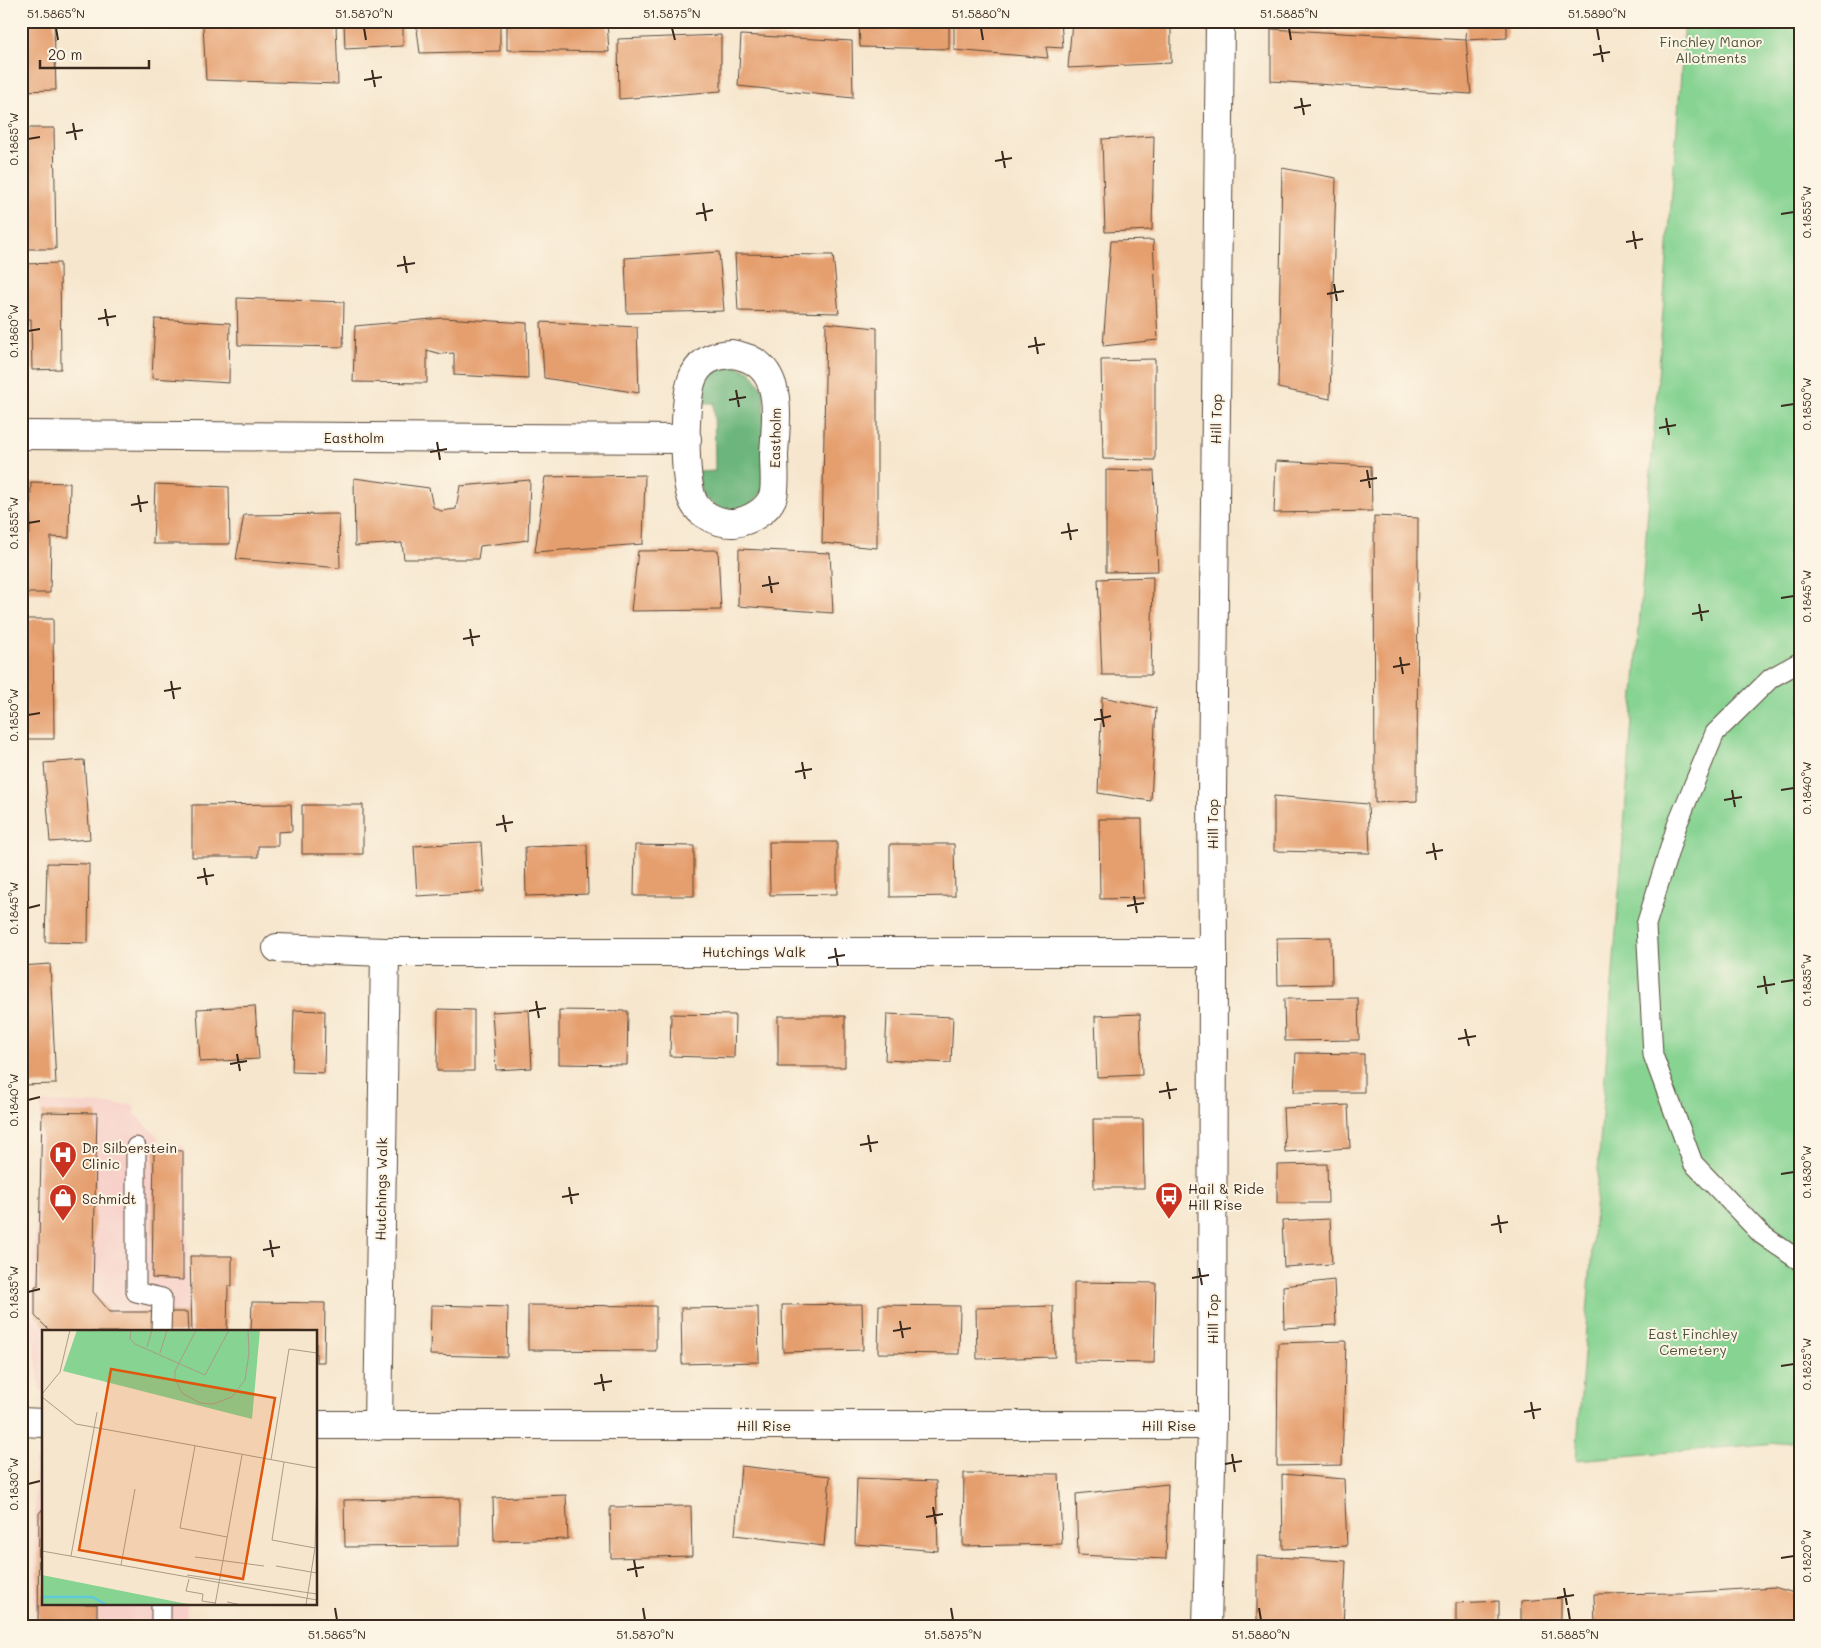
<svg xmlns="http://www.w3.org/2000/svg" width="1821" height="1648" viewBox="0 0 1821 1648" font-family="Mali,sans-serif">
<rect width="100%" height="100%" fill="#fcf5e5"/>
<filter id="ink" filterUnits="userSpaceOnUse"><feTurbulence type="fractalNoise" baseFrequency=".02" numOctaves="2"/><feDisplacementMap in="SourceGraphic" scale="10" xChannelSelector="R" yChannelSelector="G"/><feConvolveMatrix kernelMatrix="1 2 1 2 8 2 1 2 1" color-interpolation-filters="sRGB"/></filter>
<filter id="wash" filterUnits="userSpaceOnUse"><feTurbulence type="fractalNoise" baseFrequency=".0096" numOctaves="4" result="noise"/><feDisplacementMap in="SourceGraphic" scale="20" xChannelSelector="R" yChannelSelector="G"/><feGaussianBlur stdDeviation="1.12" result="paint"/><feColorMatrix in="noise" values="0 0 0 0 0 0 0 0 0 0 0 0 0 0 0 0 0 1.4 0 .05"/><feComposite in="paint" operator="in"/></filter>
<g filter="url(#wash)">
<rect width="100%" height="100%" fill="#f6e6cd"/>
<path fill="#f7d0c9" d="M41,1102L135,1105V1114L158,1137V1146H185L189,1332H44V1391H40L31,1321Z
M35,1460H44V1604H187L186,1627H35Z"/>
<path fill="#86d392" stroke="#607e58" d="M1685,21H1800V1441L1576,1460Z"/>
<path fill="#6cb57c" stroke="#54704d" d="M732,365L750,371L764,391L763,492L747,508L722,511L703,497L698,472L715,471L714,403H697L709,373Z"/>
<g id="blocks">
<path fill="#e59e6d" d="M21,21H54L56,90L21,91Z
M129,21H185V24L129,23Z
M344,21H403V46L345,49Z
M416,21H500V51L420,53Z
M507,21H607L609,52L507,50Z
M859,21H949V49L860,47Z
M954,21H1061L1063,48L1046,47L1048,58L954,50Z
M1072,21H1116V23L1171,21V63L1068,68Z
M1467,21H1507V38L1466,40Z
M336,24L338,84L206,80L203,25Z
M1271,29L1466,40L1471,94L1271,81Z
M721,35V91L619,99L618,39Z
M741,35L852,41L853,98L738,86Z
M21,128H54L56,249H21Z
M1154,136L1152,230L1105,232L1102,139Z
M1282,168L1336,178L1330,399L1278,388Z
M1153,240L1158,340L1103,346L1111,241Z
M719,252L724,311L627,313L625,258Z
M735,254L833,255L839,313L738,311Z
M60,263L61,369L32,370L31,319H21V264Z
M237,298L344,302L343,347L238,345Z
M443,318L527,323L528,379L454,375V353L441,354L427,350V383L353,382L355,326Z
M155,319L230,323L229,383L152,378Z
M541,322L637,327L639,393L544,378Z
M826,323L877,328V548L822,543Z
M1155,359V460L1103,459L1101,360Z
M1276,461L1371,466L1372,511L1274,513Z
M1106,470L1154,471L1158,571L1106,572Z
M645,475L643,544L535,552L545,477Z
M354,478L429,488L433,507L441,511L456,509L460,486L530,480L528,540L480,546L478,559H404L402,543L355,546Z
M31,482L70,483L69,538L51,537L50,593H21V534H30Z
M155,484L229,487L230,544H153Z
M339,514L340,568L236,559L244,515Z
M1374,516L1418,518L1417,801L1375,803Z
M739,549L830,553L833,613L738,606Z
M718,550L721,610L631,611L638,551Z
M1153,577L1151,675H1102L1098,579Z
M21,619H53L54,739H21Z
M1102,697L1156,708L1151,801L1098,793Z
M84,760L90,839L50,842L44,763Z
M1274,796L1368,804L1370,853L1274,851Z
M291,804L292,831L278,832V846H258V857H192V805Z
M302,805H363V854H302Z
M1099,819H1142L1144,898L1100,899Z
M481,842L484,892L417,896L414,846Z
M769,842H837V894L770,895Z
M890,844H954L955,896L890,897Z
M587,845L588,894L526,896L525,847Z
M635,845L694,846V896H634Z
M47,863L89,864L88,943L45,942Z
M1331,937L1332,984L1278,985L1277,938Z
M50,964L56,1084L21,1085V966Z
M1358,998L1359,1040L1285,1041L1284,999Z
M255,1006L259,1059L200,1062L197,1009Z
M438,1009L474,1010V1071H437Z
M294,1010L325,1011L324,1073L292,1072Z
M529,1010L532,1068L496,1070L492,1012Z
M559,1010L628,1011L627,1065L559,1064Z
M671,1014L735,1015L734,1058L670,1056Z
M887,1014L953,1017L951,1063L885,1060Z
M1140,1014L1142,1075L1097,1077L1095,1016Z
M778,1016H845V1067H778Z
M1296,1053L1364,1054V1092H1294Z
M1348,1105L1350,1148L1285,1152L1283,1108Z
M42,1112L97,1113L93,1292L110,1312H187L188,1332H51L35,1316V1286H38Z
M1093,1119H1143L1144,1188H1094Z
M154,1150L183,1151V1280L152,1278Z
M1327,1164L1328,1203H1277V1165Z
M1330,1219L1332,1264L1284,1267L1282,1221Z
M190,1256H232V1286H228L227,1332H192Z
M1334,1280L1336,1325L1284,1328L1283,1286Z
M1074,1282L1156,1283L1154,1363L1074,1362Z
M252,1302L325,1303L324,1362H316V1332H251Z
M862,1304L863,1350L783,1352L782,1305Z
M431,1305L508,1307L507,1357L430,1355Z
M528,1305L656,1306V1351L528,1350Z
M879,1305L960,1306L959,1354L878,1353Z
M1053,1306L1055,1357L977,1359L976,1308Z
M758,1307L759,1362L682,1364L681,1308Z
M1346,1341L1342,1465L1277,1466L1278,1343Z
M741,1466L830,1476L824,1546L735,1535Z
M964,1473L1059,1474L1062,1544L963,1546Z
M1282,1474L1344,1479L1347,1546L1283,1549Z
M857,1478L936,1481L938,1551L855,1544Z
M1168,1484L1166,1559L1078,1555L1076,1494Z
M566,1495L568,1539L494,1541L493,1498Z
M460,1498V1546L345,1547L344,1500Z
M691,1506L692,1556L611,1558L610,1507Z
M44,1508V1604H97V1627H38L39,1513Z
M1257,1556L1346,1561L1343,1627H1257Z
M1774,1587L1794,1593L1793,1600L1800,1593V1627H1595L1594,1594L1681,1593Z
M1561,1598V1627H1521V1601Z
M1499,1601V1627H1456V1603Z"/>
</g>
</g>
<g filter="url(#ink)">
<use href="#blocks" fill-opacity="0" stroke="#574638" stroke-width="1"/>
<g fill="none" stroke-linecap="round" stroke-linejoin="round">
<defs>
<path id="lane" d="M1800,662L1771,678L1715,733L1677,825L1646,925L1653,1055L1693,1163L1761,1234L1800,1261
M136,1147V1292L162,1298L161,1332
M161,1604V1627"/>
<path id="street" d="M732,354C786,362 776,414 774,455C774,464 776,488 773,496C768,511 749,521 734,523C720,524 699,515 693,501C683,479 683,396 694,375C702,359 716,355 732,354Z
M21,435L687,439
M277,948L385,952
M21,1422L44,1423
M316,1425H1212
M378,1426L385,952H1213
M1207,1627L1212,1425L1213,952L1212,794L1220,21"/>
</defs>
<use href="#lane" stroke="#574638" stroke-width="21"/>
<use href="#street" stroke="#574638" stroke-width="30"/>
<use href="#lane" stroke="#fff" stroke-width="19"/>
<use href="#street" stroke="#fff" stroke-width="28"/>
</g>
</g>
<path fill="none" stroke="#3b2a1e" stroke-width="2" d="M56,28L58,40M364,28L366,40M672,28L675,40M981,28L983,40M1289,28L1291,40M1597,28L1599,40M1600,45L1603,62M1593,55L1610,52M372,70L375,87M364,80L382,77M1301,98L1304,115M1294,108L1311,105M73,123L76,140M66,133L83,130M28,139L40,137M1002,151L1005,168M995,161L1012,158M703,203L706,221M696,214L713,210M1781,214L1794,212M1633,231L1636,249M1626,242L1643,239M404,256L407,273M397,266L415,263M1334,284L1337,301M1327,294L1344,291M105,309L108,326M98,319L116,316M28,331L40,329M1035,337L1038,354M1028,347L1045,344M736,390L739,407M729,400L746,397M1781,406L1794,404M1666,418L1669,435M1659,428L1676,425M437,442L440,460M430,452L447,449M1367,470L1370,488M1360,481L1377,478M138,495L141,512M131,505L148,502M28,523L40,521M1068,523L1071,540M1061,533L1078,530M769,576L772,593M762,586L779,583M1781,598L1794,596M1699,604L1702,621M1692,614L1709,611M470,629L473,646M463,639L480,636M1400,657L1403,674M1393,667L1410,664M171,681L174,699M164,691L181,688M1101,709L1104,727M28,715L40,713M1094,720L1111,716M802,762L805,779M795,772L812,769M1732,790L1735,807M1781,790L1794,788M1724,800L1742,797M503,815L506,832M496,825L513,822M1433,843L1436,860M1426,853L1443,850M204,868L207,885M197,878L214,875M1134,896L1137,913M1127,906L1144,903M28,908L40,905M835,948L838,966M828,958L845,955M1764,976L1767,994M1781,982L1794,980M1757,987L1775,984M536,1001L539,1018M529,1011L546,1008M1465,1029L1469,1046M1458,1039L1476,1036M237,1054L240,1071M230,1064L247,1061M1167,1082L1170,1099M1159,1092L1177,1089M28,1100L40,1097M868,1135L871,1152M860,1145L878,1142M1781,1174L1794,1172M569,1187L572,1204M562,1197L579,1194M1498,1215L1501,1233M1491,1225L1508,1222M270,1240L273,1257M263,1250L280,1247M1199,1268L1202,1285M1192,1278L1209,1275M28,1292L40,1289M900,1321L903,1338M893,1331L911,1328M1781,1366L1794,1364M601,1374L604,1391M594,1384L612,1381M1531,1402L1534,1419M1524,1412L1541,1409M1232,1454L1235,1472M1225,1464L1242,1461M28,1484L40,1481M933,1507L936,1524M926,1517L943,1514M1781,1558L1794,1556M634,1560L637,1577M627,1570L644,1567M1564,1588L1567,1605M1557,1598L1574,1595M335,1608L337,1620M643,1608L645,1620M951,1608L953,1620M1259,1608L1261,1620M1568,1608L1570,1620"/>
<defs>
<symbol id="hospital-pin" viewBox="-11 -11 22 30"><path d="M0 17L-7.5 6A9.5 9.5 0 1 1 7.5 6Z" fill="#c8321e" stroke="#fcf5e5"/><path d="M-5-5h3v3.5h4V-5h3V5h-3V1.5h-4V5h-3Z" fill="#fff"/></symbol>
<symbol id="bus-pin" viewBox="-11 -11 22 30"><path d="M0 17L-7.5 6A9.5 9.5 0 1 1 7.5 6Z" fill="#c8321e" stroke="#fcf5e5"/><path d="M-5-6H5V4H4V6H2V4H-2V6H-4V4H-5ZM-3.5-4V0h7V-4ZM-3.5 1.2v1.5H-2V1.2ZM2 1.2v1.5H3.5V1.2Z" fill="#fff"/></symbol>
<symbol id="shop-pin" viewBox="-11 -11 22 30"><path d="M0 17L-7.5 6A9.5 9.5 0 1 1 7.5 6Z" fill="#c8321e" stroke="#fcf5e5"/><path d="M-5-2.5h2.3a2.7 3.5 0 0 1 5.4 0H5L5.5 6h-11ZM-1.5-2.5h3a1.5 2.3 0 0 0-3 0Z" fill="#fff"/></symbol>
</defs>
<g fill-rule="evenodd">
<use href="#hospital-pin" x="47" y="1139" width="32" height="43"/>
<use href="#bus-pin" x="1153" y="1180" width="32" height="43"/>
<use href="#shop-pin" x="47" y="1182" width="32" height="43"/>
</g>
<g text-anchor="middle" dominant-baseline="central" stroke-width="4" stroke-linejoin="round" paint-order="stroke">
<g font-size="14" fill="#4e543b" stroke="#fcf5e5">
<text x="1711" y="41">Finchley Manor<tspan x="1711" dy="16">Allotments</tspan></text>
<text x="1693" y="1333">East Finchley<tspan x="1693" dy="16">Cemetery</tspan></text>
</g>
<g font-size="14" fill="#3b2a1e" stroke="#fcf5e5">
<text transform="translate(1216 419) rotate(-89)">Hill Top</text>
<text x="354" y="437">Eastholm</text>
<text transform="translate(775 438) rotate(-89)">Eastholm</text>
<text transform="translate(1212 824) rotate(-90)">Hill Top</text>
<text x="754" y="951">Hutchings Walk</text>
<text transform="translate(381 1189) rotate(-89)">Hutchings Walk</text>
<text transform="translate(1212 1319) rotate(-90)">Hill Top</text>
<text x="764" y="1425">Hill Rise</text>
<text x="1169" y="1425">Hill Rise</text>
</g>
<g font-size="14" fill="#3b2a1e" stroke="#fcf5e5" text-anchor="start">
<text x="82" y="1147">Dr Silberstein<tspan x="82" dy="16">Clinic</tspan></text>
<text x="1188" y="1188">Hail &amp; Ride<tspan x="1188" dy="16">Hill Rise</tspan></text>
<text x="82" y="1198">Schmidt</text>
</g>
</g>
<g transform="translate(42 1330)">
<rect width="275" height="275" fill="#f6e6cd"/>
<path d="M35,0H218L210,89L21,41ZM0,245L140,273L155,275H0Z" fill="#86d392"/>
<path fill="none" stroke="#5ec9d8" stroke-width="2.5" d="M0,267H50L65,275"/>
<path fill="none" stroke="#ab9b87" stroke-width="1" d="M89,0L88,9L93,14L163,45L187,0M154,0L133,41V49L140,63L158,73L171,74L190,67L203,50L207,23L206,0M105,17L110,0M118,23L125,0M0,64L18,42L28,0M0,67L34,94L275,138M153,116L138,198L185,207M229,130L247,19L275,23M242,132L230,210L273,218M0,221L275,270M29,226L55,82M153,227L222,236M79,235L93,159M234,236L275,243M145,245L275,264M147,249L144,261L161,264L160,271L173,273M185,272L200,275M173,275L200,125M264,275L273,218L275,148"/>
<path fill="#df570d" fill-opacity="0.15" stroke="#df570d" stroke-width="2.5" d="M69,39L233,68L201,249L37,220Z"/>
<rect width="275" height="275" fill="none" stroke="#3b2a1e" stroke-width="2.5"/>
</g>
<rect width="1821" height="1648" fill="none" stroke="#fcf5e5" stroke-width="55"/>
<path d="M40 60v8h109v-8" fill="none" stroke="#3b2a1e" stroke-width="2.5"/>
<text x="48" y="60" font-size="15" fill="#3b2a1e" stroke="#fcf5e5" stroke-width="4" paint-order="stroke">20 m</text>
<rect x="28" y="28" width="1766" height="1592" fill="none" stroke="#3b2a1e" stroke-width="2"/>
<g font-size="12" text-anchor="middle" fill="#3b2a1e">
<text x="56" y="18">51.5865°N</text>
<text x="364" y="18">51.5870°N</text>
<text x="672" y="18">51.5875°N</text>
<text x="981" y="18">51.5880°N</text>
<text x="1289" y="18">51.5885°N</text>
<text x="1597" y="18">51.5890°N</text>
<text transform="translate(14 139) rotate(-90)" y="4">0.1865°W</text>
<text transform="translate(1807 212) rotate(-90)" y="4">0.1855°W</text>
<text transform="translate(14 331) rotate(-90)" y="4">0.1860°W</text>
<text transform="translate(1807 404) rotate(-90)" y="4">0.1850°W</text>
<text transform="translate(14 523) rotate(-90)" y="4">0.1855°W</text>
<text transform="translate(1807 596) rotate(-90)" y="4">0.1845°W</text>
<text transform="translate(14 715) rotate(-90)" y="4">0.1850°W</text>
<text transform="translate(1807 788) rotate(-90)" y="4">0.1840°W</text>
<text transform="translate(14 908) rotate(-90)" y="4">0.1845°W</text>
<text transform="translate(1807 980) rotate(-90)" y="4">0.1835°W</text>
<text transform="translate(14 1100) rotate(-90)" y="4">0.1840°W</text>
<text transform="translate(1807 1172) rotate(-90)" y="4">0.1830°W</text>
<text transform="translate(14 1292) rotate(-90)" y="4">0.1835°W</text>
<text transform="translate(1807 1364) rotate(-90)" y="4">0.1825°W</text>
<text transform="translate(14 1484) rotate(-90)" y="4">0.1830°W</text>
<text transform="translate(1807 1556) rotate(-90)" y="4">0.1820°W</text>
<text x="337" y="1639">51.5865°N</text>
<text x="645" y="1639">51.5870°N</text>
<text x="953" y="1639">51.5875°N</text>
<text x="1261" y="1639">51.5880°N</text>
<text x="1570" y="1639">51.5885°N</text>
</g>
</svg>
